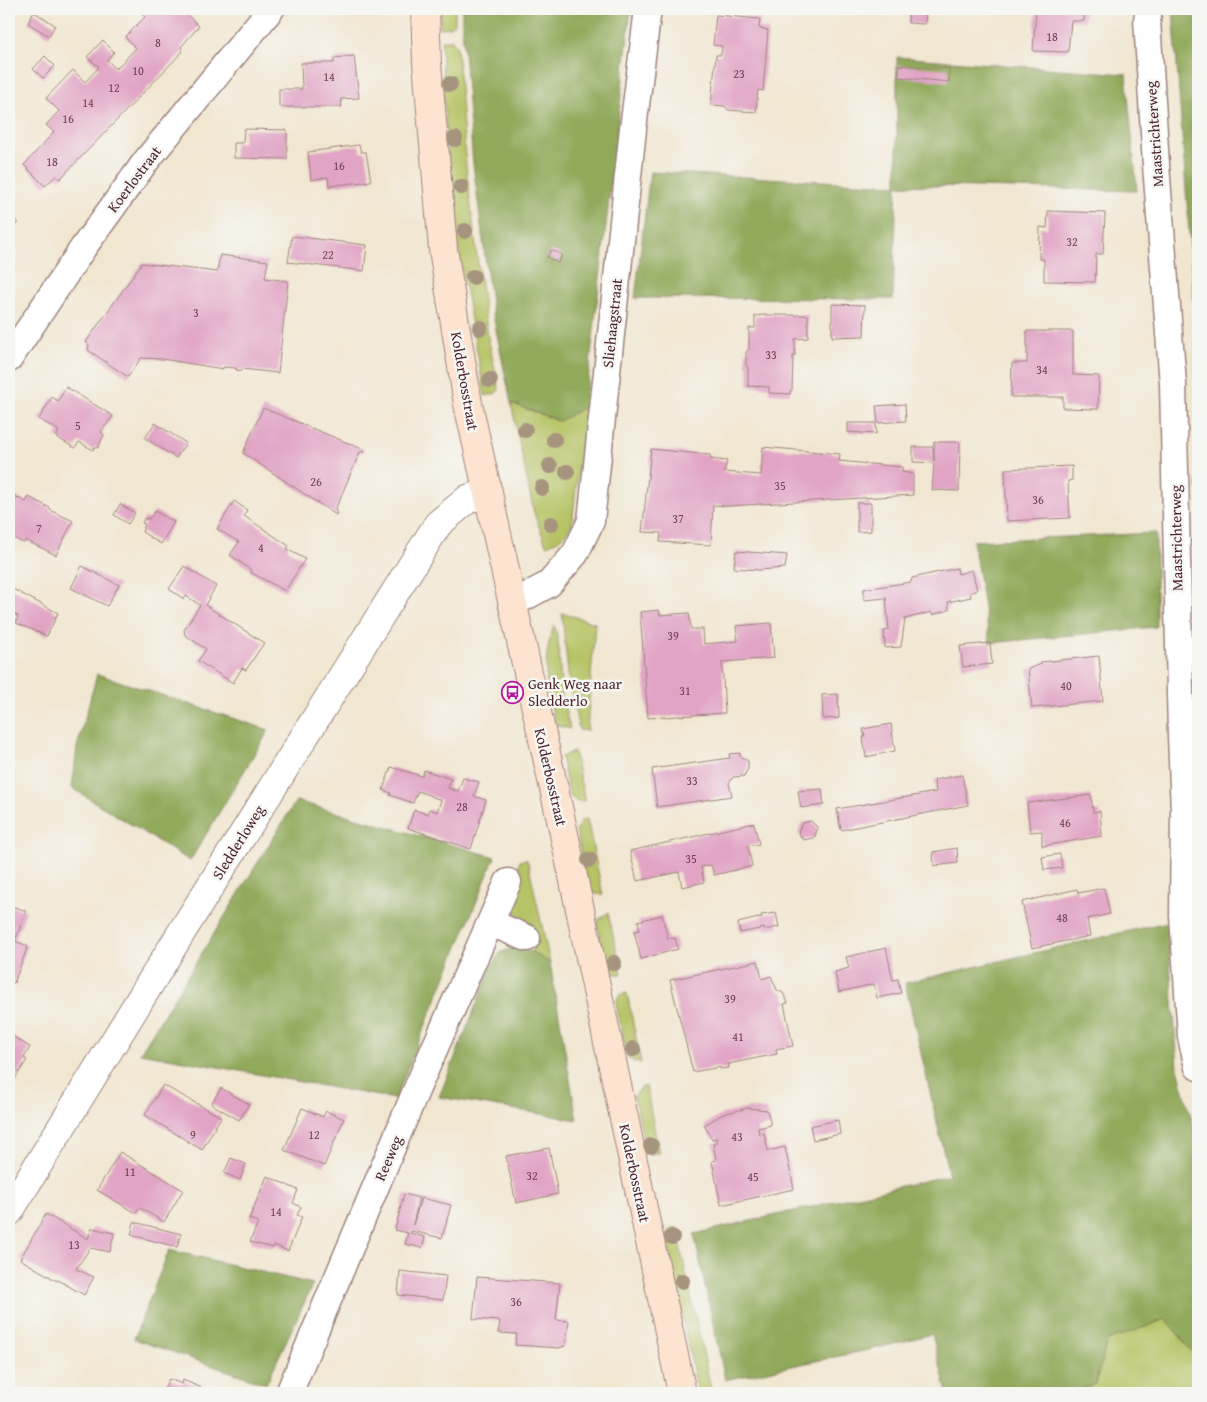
<svg xmlns="http://www.w3.org/2000/svg" width="1207" height="1402" viewBox="0 0 1207 1402" font-family="'Gentium Book Plus',serif">
<rect width="100%" height="100%" fill="#f6f6f2"/>
<filter id="ink" filterUnits="userSpaceOnUse"><feTurbulence type="fractalNoise" baseFrequency=".02" numOctaves="2"/><feDisplacementMap in="SourceGraphic" scale="10" xChannelSelector="R" yChannelSelector="G"/><feConvolveMatrix kernelMatrix="1 2 1 2 8 2 1 2 1" color-interpolation-filters="sRGB"/></filter>
<filter id="wash" filterUnits="userSpaceOnUse"><feTurbulence type="fractalNoise" baseFrequency=".0096" numOctaves="4" result="noise"/><feDisplacementMap in="SourceGraphic" scale="20" xChannelSelector="R" yChannelSelector="G"/><feGaussianBlur stdDeviation="1.12" result="paint"/><feColorMatrix in="noise" values="0 0 0 0 0 0 0 0 0 0 0 0 0 0 0 0 0 1.4 0 .05"/><feComposite in="paint" operator="in"/></filter>
<g filter="url(#wash)">
<rect width="100%" height="100%" fill="#f1e7d1"/>
<path fill="#b6c365" stroke="#807148" d="M440,9H455V23L449,27L440,28Z
M441,40H452L457,47L466,166L478,264L488,337L499,390L495,394L485,396C473,327 458,258 451,189C446,139 443,90 441,40Z
M511,403L559,421L585,407L572,525C564,537 560,540 546,545L534,513Z
M562,613L595,623L587,731L579,730L569,683Z
M554,625L558,639L562,697L570,729L556,725C546,688 541,663 554,625Z
M574,751L585,801H577L569,794L561,757Z
M587,819L603,895L592,893L588,889L576,830L582,820Z
M526,859L528,862L550,963L532,952L535,934L526,929L518,917L512,902L513,880L520,861Z
M608,913L622,974H614L607,970L597,924L600,918Z
M627,993L641,1063L634,1062L627,1057L616,1003L619,995Z
M646,1086L659,1153H650L645,1146L634,1096L641,1088Z
M676,1227L712,1393H698L666,1239L670,1230Z
M1166,1319L1198,1359V1393H1075L1095,1384L1107,1341Z"/>
<path fill="#90a95a" stroke="#6d6442" d="M462,9H631L585,407L559,421L511,403L492,310L473,164L462,26Z
M1173,9H1198V489L1195,315Z
M897,57L1126,74L1137,191L897,185L893,299L635,298L650,172L897,185Z
M1156,533V627L990,643L973,541Z
M97,674L269,730L190,861L72,788L77,747Z
M296,801L495,857L395,1099L140,1053Z
M1167,922L1178,1068L1198,1144V1359L1166,1319L1107,1341L1095,1384L1075,1393H947L932,1334L873,1349L725,1380L694,1234L949,1175L905,983Z
M512,948L532,952L550,963L577,1120L439,1097L492,966L500,953Z
M169,1250L313,1284L266,1384L134,1339Z"/>
<g id="blocks">
<path fill="#e1a4c5" d="M145,9H161L163,11L166,9H181L199,26L181,47L183,51L142,94L60,179L56,176L45,186L24,165L54,132L46,125L59,111L46,98L73,70L85,82L99,67L87,57L103,40L114,52L107,60L116,69L136,48L125,37L145,17L141,13Z
M909,9H926L925,24L908,23Z
M1036,9H1085L1084,21H1071L1068,52L1033,51Z
M34,12L55,25L49,36L28,23Z
M716,15L760,19L759,28L768,30L763,91L758,90L756,112L728,110L725,106L711,105L716,55H721L722,46L713,45Z
M45,56L55,66L43,78L33,69Z
M354,56L359,98L341,99L342,107H279V89H302L301,63H334V58Z
M899,65L949,69V82L898,77Z
M244,129L287,130V159L234,158V143H243Z
M359,145L361,152H366L371,181L329,186L328,177L311,180L308,152Z
M1048,211L1105,213L1103,254H1096L1095,282L1044,281V259H1039L1040,227L1047,228Z
M9,216L18,222L9,233Z
M292,236L367,245L364,271L288,262Z
M551,250L562,255L558,263L547,257Z
M220,255L268,261L265,278L288,281L278,373L242,369V371L236,370V368L223,367V369L162,359L141,358L128,377L88,350L89,345L86,342L142,263L217,272Z
M832,304L865,305L864,336L832,337Z
M763,315H808V338L795,339V356H793L792,390L790,391V394L769,393V387L748,386V368L746,365V352L749,349V328H755V316Z
M1027,331H1073V375L1099,376L1098,409L1063,408V397H1011L1012,363H1027Z
M66,387L113,416L101,432L104,435L98,448L94,447L93,450L79,442L75,448L56,437L59,431L39,419L52,397L58,401Z
M905,404L906,421L878,423L876,406Z
M263,408L365,450L364,452H360L335,510L337,513L336,515L243,453Z
M155,423L186,443L176,458L145,438Z
M848,423H876V434L848,432Z
M934,442H960L959,491L932,490L934,463L913,462V447H933L934,461Z
M763,447L840,454L839,461L902,467V472L913,474V495L727,506L713,505L711,545L660,542L661,533L642,532L651,449L710,455V459L727,461L724,472L761,475Z
M1072,466V480L1068,481L1070,518L1007,521L1005,469Z
M9,493L26,502L29,497L50,508V510L73,521L56,555L25,540L24,543L9,536Z
M234,501L247,510L244,516L289,546L287,549L305,559L285,591L250,572L251,570L230,555L239,542L217,529Z
M857,503H871V531L857,532Z
M120,504L135,513L128,524L114,515Z
M155,511L174,522L161,544L142,532L145,524L142,523L145,518L149,519Z
M736,551L787,555L785,568L759,570L734,568Z
M82,566L119,585L107,606L71,588Z
M184,566L216,586L205,605L264,643L246,670L242,668L233,683L198,661L206,649L185,635L184,630L200,605L186,596L184,599L169,589Z
M957,568L958,574L972,570L977,590L970,593L971,597L948,602L949,610L932,615L931,612L905,619L901,647L885,648L884,631L889,630L886,598L864,600V589L911,582L912,578Z
M9,587L58,613L47,636L16,623L18,616L9,612Z
M659,610L660,615L689,613L691,629H703L704,644L738,641L736,626L771,623L774,658L722,662L725,713L648,718L640,612Z
M990,643L992,664L963,667L960,646Z
M1099,656L1103,701L1032,708L1028,669L1041,664V662Z
M838,694L839,718L823,719L822,695Z
M891,724L895,751L866,757L863,737H865L863,729Z
M740,753V756L748,761V769L744,776L733,777L729,783L732,796L657,807L652,769L730,758L729,754Z
M391,767L422,776L424,770L451,779L448,788L458,791L463,778L479,782L474,796L486,800L471,849L408,828L414,810L428,814L429,809L437,812L441,800L418,791L413,803L390,795L391,793L383,790Z
M962,775L968,805L841,830L837,809L936,792L934,780Z
M822,789L824,805L801,808L798,791Z
M1091,795L1093,812L1100,811L1102,836L1042,846V831L1030,832L1027,803Z
M9,803L13,804L9,814Z
M811,821L818,828L814,838L803,840L798,832L802,823Z
M754,823L759,844L748,846L752,866L714,875L711,865L701,867L704,882L682,887L679,872L637,881L630,851Z
M957,848L958,863L934,866L933,852Z
M1060,854L1062,868L1044,870L1042,857Z
M1104,888L1110,914L1087,919L1090,936L1032,948L1022,902L1077,889L1078,893Z
M9,905L26,911L15,941L28,946L14,983L9,981Z
M776,913L779,927L764,930V928L740,933L738,923L762,917L761,915Z
M662,915L668,939L675,938L678,949L641,959L634,931L640,930L638,921Z
M886,948L893,980L898,979L901,993L877,998L874,984L839,992L835,972L849,968L846,957Z
M758,961L762,979L771,976L777,990L783,993L788,1003L784,1004L793,1046L776,1049L777,1054L728,1064L729,1068L720,1069V1067L693,1072L670,980Z
M9,1034L30,1047L24,1058L27,1060L9,1088Z
M163,1085L221,1117L202,1150L145,1115Z
M221,1088L249,1104L239,1120L211,1104Z
M302,1108L323,1117L326,1111L344,1119L324,1166L284,1150Z
M748,1108L767,1110L771,1125L758,1128L759,1134L764,1133L768,1151L785,1147L794,1189L721,1205L712,1161L716,1160L713,1143H717V1138L712,1139L704,1125L723,1114Z
M838,1120L840,1134L813,1140L810,1126Z
M549,1148L558,1194L516,1203L506,1156Z
M120,1152L183,1190L164,1222L140,1208L136,1213L97,1190Z
M231,1158L246,1164L240,1180L224,1173Z
M267,1176L298,1190L293,1203L301,1207L297,1215L302,1217L288,1251L274,1245L273,1248L250,1242L258,1222L249,1219Z
M404,1194L419,1198L413,1225L421,1198L451,1205L442,1238L411,1231L410,1233L425,1237L422,1248L405,1244L408,1233L395,1230Z
M46,1214L88,1239L92,1228L114,1233L110,1252L90,1248L76,1269L94,1277L84,1295L58,1280L57,1281L20,1259Z
M134,1222L181,1234L177,1247L131,1235Z
M400,1271L446,1276L443,1300L398,1295Z
M477,1277L560,1283L556,1320L569,1321L566,1342L565,1346L559,1348L515,1345L517,1334L498,1333L500,1321L473,1319Z
M169,1379L182,1384L183,1380L213,1393H162Z
M828,1388L829,1393H805V1392Z"/>
</g>
</g>
<g filter="url(#ink)">
<use href="#blocks" fill-opacity="0" stroke="#9e837e" stroke-width="1"/>
<g fill="none" stroke-linecap="round" stroke-linejoin="round">
<defs>
<path id="minor" d="M1149,9L1147,20L1156,165L1173,384L1181,735L1184,812L1183,916L1191,1037L1198,1067
M9,359L83,248L146,161L271,9
M512,604L549,584L575,554L591,521L633,129L648,9
M491,923L527,938
M289,1393L418,1086L508,882"/>
<path id="tertiary" d="M9,1212L186,925L438,524L468,499L488,492"/>
<path id="secondary" d="M425,9L427,63L443,249L468,404L563,829L682,1393"/>
</defs>
<use href="#minor" stroke="#9e837e" stroke-width="29"/>
<use href="#tertiary" stroke="#9e837e" stroke-width="30"/>
<use href="#secondary" stroke="#9e837e" stroke-width="30"/>
<use href="#minor" stroke="#fff" stroke-width="26"/>
<use href="#tertiary" stroke="#fff" stroke-width="28"/>
<use href="#secondary" stroke="#fde4d1" stroke-width="28"/>
</g>
<g fill="#a7947f">
<circle cx="450" cy="84" r="8"/>
<circle cx="455" cy="139" r="8"/>
<circle cx="461" cy="187" r="8"/>
<circle cx="465" cy="231" r="8"/>
<circle cx="473" cy="277" r="8"/>
<circle cx="480" cy="328" r="8"/>
<circle cx="490" cy="380" r="8"/>
<circle cx="525" cy="430" r="8"/>
<circle cx="554" cy="440" r="8"/>
<circle cx="550" cy="466" r="8"/>
<circle cx="567" cy="472" r="8"/>
<circle cx="542" cy="488" r="8"/>
<circle cx="551" cy="524" r="8"/>
<circle cx="589" cy="860" r="8"/>
<circle cx="614" cy="963" r="8"/>
<circle cx="633" cy="1049" r="8"/>
<circle cx="651" cy="1146" r="8"/>
<circle cx="672" cy="1237" r="8"/>
<circle cx="682" cy="1281" r="8"/>
</g>
</g>
<defs>
<symbol id="bus-ring" viewBox="-11 -11 22 22"><circle r="9.5" fill="#f6f6f2" stroke="#b5179e" stroke-width="1.5"/><path d="M-5-6H5V4H4V6H2V4H-2V6H-4V4H-5ZM-3.5-4V0h7V-4ZM-3.5 1.2v1.5H-2V1.2ZM2 1.2v1.5H3.5V1.2Z" fill="#b5179e"/></symbol>
</defs>
<g fill-rule="evenodd">
<use href="#bus-ring" x="500" y="680" width="25" height="25"/>
</g>
<g text-anchor="middle" dominant-baseline="central" stroke-width="5" stroke-linejoin="round" paint-order="stroke">
<g font-size="12" fill="#704052">
<text x="1052" y="36">18</text>
<text x="158" y="42">8</text>
<text x="138" y="70">10</text>
<text x="739" y="73">23</text>
<text x="329" y="76">14</text>
<text x="114" y="87">12</text>
<text x="88" y="102">14</text>
<text x="68" y="118">16</text>
<text x="52" y="161">18</text>
<text x="339" y="165">16</text>
<text x="1072" y="241">32</text>
<text x="328" y="254">22</text>
<text x="196" y="312">3</text>
<text x="771" y="354">33</text>
<text x="1042" y="369">34</text>
<text x="78" y="425">5</text>
<text x="316" y="481">26</text>
<text x="780" y="485">35</text>
<text x="1038" y="499">36</text>
<text x="678" y="518">37</text>
<text x="39" y="528">7</text>
<text x="261" y="547">4</text>
<text x="673" y="635">39</text>
<text x="1066" y="685">40</text>
<text x="685" y="690">31</text>
<text x="692" y="780">33</text>
<text x="462" y="806">28</text>
<text x="1065" y="822">46</text>
<text x="691" y="858">35</text>
<text x="1062" y="917">48</text>
<text x="730" y="998">39</text>
<text x="738" y="1036">41</text>
<text x="193" y="1134">9</text>
<text x="314" y="1134">12</text>
<text x="737" y="1136">43</text>
<text x="130" y="1171">11</text>
<text x="532" y="1175">32</text>
<text x="753" y="1176">45</text>
<text x="276" y="1211">14</text>
<text x="74" y="1244">13</text>
<text x="516" y="1301">36</text>
</g>
<g font-size="15" fill="#4a1f2b" stroke="#f6f6f2">
<text transform="translate(1154 134) rotate(-94)">Maastrichterweg</text>
<text transform="translate(134 179) rotate(-53)">Koerlostraat</text>
<text transform="translate(612 323) rotate(-84)">Sliehaagstraat</text>
<text transform="translate(465 381) rotate(80)">Kolderbosstraat</text>
<text transform="translate(1176 538) rotate(-91)">Maastrichterweg</text>
<text transform="translate(551 777) rotate(77)">Kolderbosstraat</text>
<text transform="translate(238 842) rotate(-58)">Sledderloweg</text>
<text transform="translate(388 1158) rotate(-67)">Reeweg</text>
<text transform="translate(635 1173) rotate(78)">Kolderbosstraat</text>
</g>
<g font-size="15" fill="#4a1f2b" stroke="#f6f6f2" text-anchor="start">
<text x="528" y="683">Genk Weg naar<tspan x="528" dy="17">Sledderlo</tspan></text>
</g>
</g>
<rect width="1207" height="1402" fill="none" stroke="#f6f6f2" stroke-width="30"/>
</svg>
